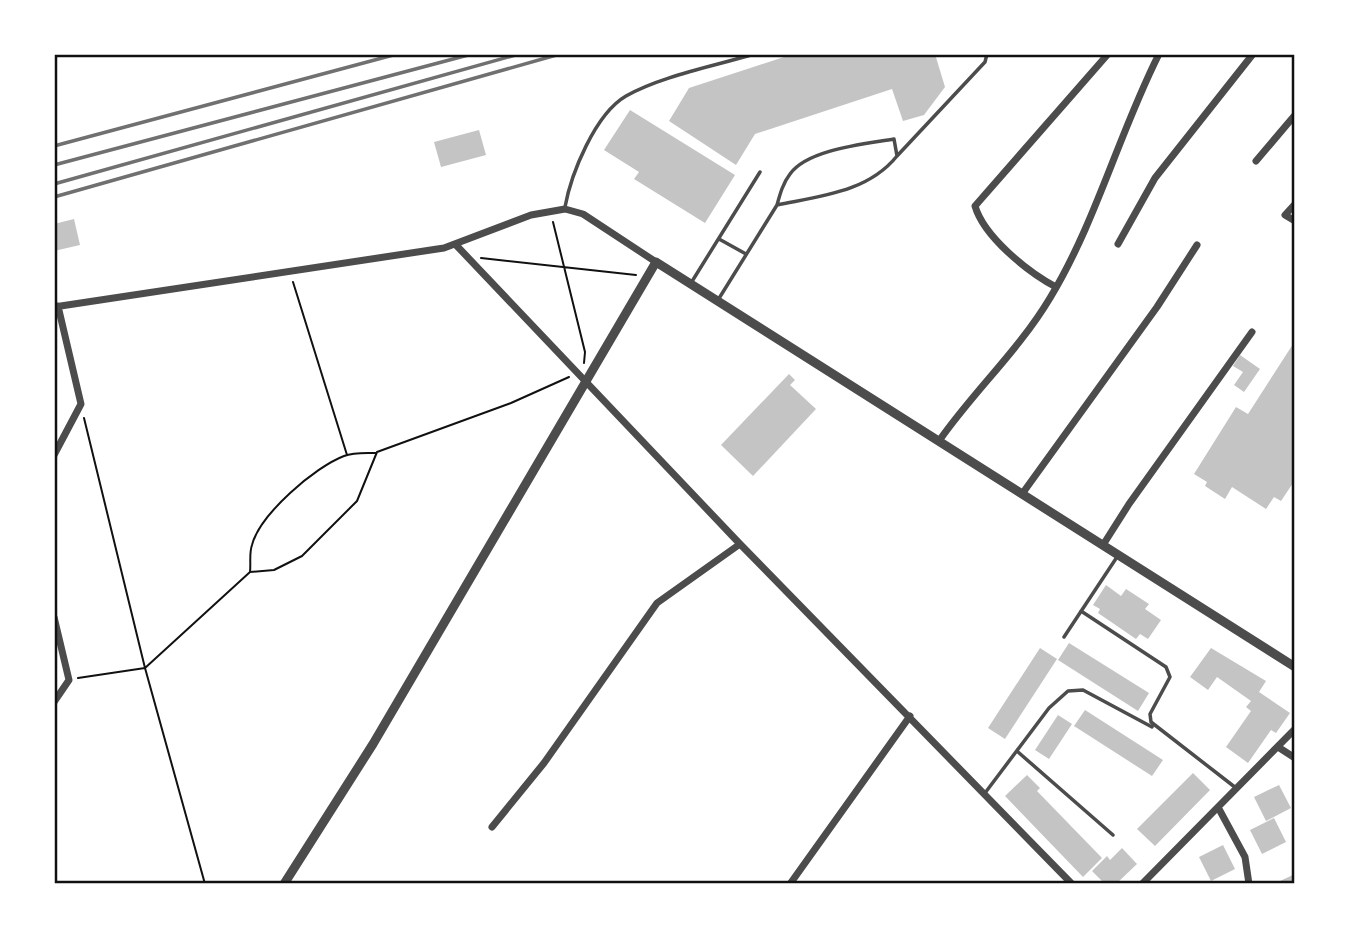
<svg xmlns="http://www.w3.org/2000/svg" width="1349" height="938" viewBox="0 0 1349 938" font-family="Helvetica,sans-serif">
<rect width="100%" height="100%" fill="#fff"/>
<path fill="#c4c4c4" d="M793,54H935L945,87L924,115L903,121L892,89L755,134L736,165L669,121L689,88Z
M630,110L735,175L705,223L634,179L639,172L604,150Z
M479,130L486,155L441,167L434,142Z
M74,219L80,245L54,251V224Z
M1295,341V480L1281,501L1274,497L1266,509L1232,487L1225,499L1205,486L1207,482L1194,474L1236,407L1248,414Z
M1240,355L1260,369L1244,392L1234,385L1243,372L1233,366Z
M789,374L795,380L790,385L816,409L753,476L721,445Z
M1106,585L1121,596L1126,589L1149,604L1145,609L1161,620L1148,639L1140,634L1136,639L1098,613L1100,609L1093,605Z
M1069,643L1149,693L1138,711L1058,660Z
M1040,648L1057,659L1005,739L988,728Z
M1211,648L1266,681L1259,692L1290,713L1276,733L1271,730L1248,763L1226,747L1251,711L1246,707L1251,701L1217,677L1208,690L1190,677Z
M1085,710L1163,760L1152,776L1074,726Z
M1058,715L1072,724L1049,759L1035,750Z
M1193,773L1210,790L1155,846L1137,829Z
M1027,775L1040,788L1037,791L1102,858L1083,877L1005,796Z
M1279,785L1291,808L1266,821L1254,797Z
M1274,818L1286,842L1262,854L1250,830Z
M1223,845L1235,869L1211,881L1199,857Z
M1122,848L1137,864L1116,884H1105L1092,871L1107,856L1110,860Z
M1295,874V884H1281L1280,881Z"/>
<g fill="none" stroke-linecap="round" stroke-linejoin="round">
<path stroke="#111" stroke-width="2" d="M553,222L585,352L584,363
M481,258L636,275
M293,282L347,455
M84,418L145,668L205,884
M250,572C251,563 249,553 252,545C260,514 315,467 344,456C354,452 366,453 376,453
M78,678L145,668L250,572L274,570L302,556L357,501L377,452L511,403L569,377"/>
<path stroke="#4c4c4c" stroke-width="3.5" d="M897,156L985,62L987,54
M565,207C571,174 595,114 626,96C661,76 715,66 754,54
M719,239L746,254
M691,283L760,172
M718,300L777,205C821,196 868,192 897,156L894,139C866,144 808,149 790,174C783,183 780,194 777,205
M1081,611L1166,667L1170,677L1150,714L1151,722L1236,788
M1064,637L1117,557
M1018,752L1113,835
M985,793L1049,708L1068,691L1083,690L1152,727"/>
<path stroke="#4c4c4c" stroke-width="7" d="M1256,161L1295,115
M1295,204L1285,215L1295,221
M1118,244L1155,178L1253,54
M456,245L740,544L1072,884
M1056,287C1028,272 984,237 975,206L1108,54
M54,307L444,248L531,215L565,209L583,214L656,262
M939,441C974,391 1019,350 1050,298C1096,222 1119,133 1159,54
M54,455L81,404L58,306
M1022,494L1157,307L1197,245
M1103,545L1129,504L1252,332
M54,617L69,680L54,702
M1278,747L1295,758
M1219,809L1245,857L1249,884
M492,827L544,763L657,603L740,544
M790,884L910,716
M1142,884L1295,729"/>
<path stroke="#4c4c4c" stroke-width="9" d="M284,884L373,744L656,262L1295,667"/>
<path stroke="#707070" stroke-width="3.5" d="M54,146L397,54
M54,165L472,54
M54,184L519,54
M54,197L560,54"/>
</g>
<rect width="1349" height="938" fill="none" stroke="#ffffff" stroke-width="112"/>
<rect x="56" y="56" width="1237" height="826" fill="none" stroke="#111" stroke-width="2.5"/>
</svg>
